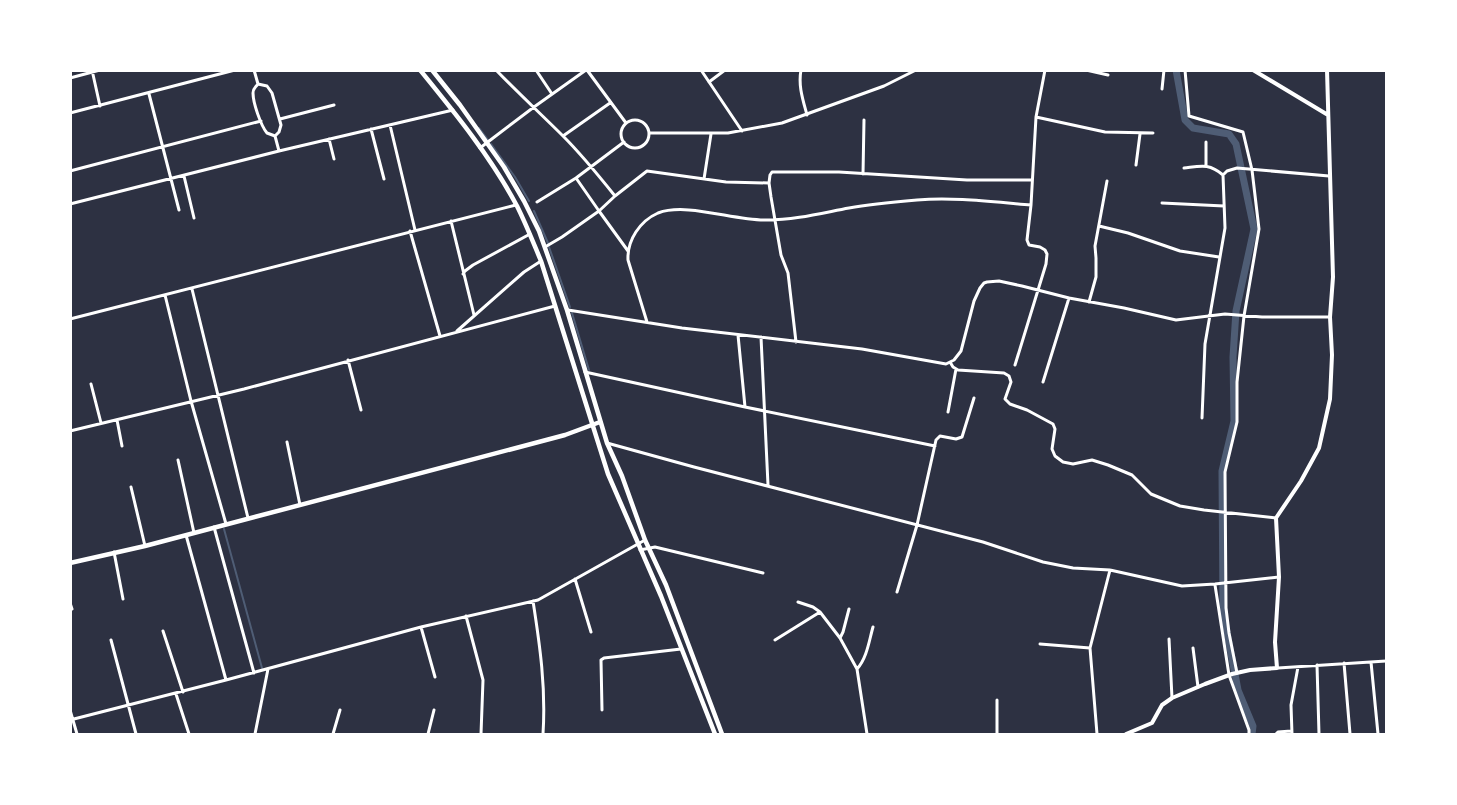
<svg xmlns="http://www.w3.org/2000/svg" width="1457" height="805" viewBox="0 0 1457 805" font-family="'Exo 2',sans-serif">
<rect width="100%" height="100%" fill="#2d3142"/>
<g fill="none" stroke-linecap="round" stroke-linejoin="round">
<path stroke="#4f5d75" stroke-width="2" d="M479,128L488,140
M491,144L515,177L529,201
M534,211L548,243
M549,247L570,307
M572,313L589,370
M224,529L262,668"/>
<path stroke="#4f5d75" stroke-width="7" d="M1176,70L1185,120L1193,128L1229,134L1236,144L1254,229L1236,311L1233,357L1234,421L1222,471L1223,611L1238,690L1253,726L1252,734"/>
<path stroke="#fff" stroke-width="3" d="M92,70L100,106
M254,70L258,84C255,88 253,88 253,93C253,103 261,126 267,133L275,136
M496,70C518,93 541,114 563,136C582,155 599,176 615,196L599,211L628,251
M536,70L552,94
M587,70L626,123
M701,70L742,131
M801,70C798,86 803,100 807,115
M1086,70L1108,75
M1185,70L1189,116L1243,132L1252,170L1259,229L1244,316L1237,382V422L1225,472L1226,608L1229,633L1237,673
M70,78L100,70
M709,82L725,70
M258,84L267,86L272,93L281,125L279,132L275,136
M1162,89L1164,70
M149,94L179,210
M70,113L235,70
M1036,117L1105,132L1153,133
M280,119L334,105
M621 134a14 14 0 1 1 28 0a14 14 0 1 1-28 0Z
M390,125L415,230
M371,129L384,179
M649,133H728L782,123L884,86L916,70
M275,136L279,151
M563,136L610,103
M329,139L334,159
M480,148L534,107L586,70
M1136,165L1140,134
M1206,166V142
M1184,168C1201,166 1209,163 1223,175
M70,171L261,121
M863,174L864,120
M184,176L194,218
M704,179L711,134
M615,196L647,171L726,182L769,183
M537,202L576,178L624,142
M1162,203L1224,206
M70,204L279,151L453,110
M451,221L474,315
M1099,226L1128,233L1180,251L1219,257
M410,231L440,336
M545,247L562,237L599,211L576,178
M463,274L465,271L473,265L530,234
M192,289L248,518
M165,295L191,401L226,524
M1089,302L1096,277V258L1095,246L1107,181
M568,310L682,328L862,349L946,364L954,360L961,351L974,301L980,288L984,283L987,282L999,281L1022,286L1069,298L1124,308L1176,320L1225,314L1262,317H1330
M70,319L516,205
M647,322L628,260C627,240 640,221 658,213C687,202 735,221 767,220C795,220 822,213 849,208C871,204 894,202 917,200C955,197 993,202 1031,205
M457,331L524,272L541,261
M738,335L745,407
M761,337L768,485
M796,342L788,273L781,255L771,197L769,183L770,175L772,172H839L967,180H1032
M348,360L361,410
M950,362L953,367L958,370L1004,373L1009,376L1011,382L1005,399L1010,404L1027,410L1053,424L1055,429L1052,449L1055,456L1063,462L1073,464L1092,460L1108,465L1132,475L1151,494L1180,506L1204,510L1276,518
M1015,365L1046,264L1047,254L1045,250L1040,247L1029,245L1027,240L1031,205L1036,117L1045,70
M585,372L745,407L935,446
M1043,382L1069,298
M91,384L101,423
M948,412L956,369
M1202,418L1205,344L1225,228L1223,175L1227,171L1237,168L1329,176
M117,420L122,446
M70,431L244,389L555,306
M287,442L300,505
M607,443L694,467L983,542L1043,562L1073,568L1110,570L1182,586L1215,584L1279,577
M178,460L194,533
M131,487L145,546
M214,527L254,673
M186,535L226,680
M640,550L655,547L763,573
M114,552L123,599
M575,579L591,632
M1215,585L1229,675L1249,730V734
M897,592L917,525L936,440L940,436L956,439L962,437L974,398
M533,601C540,646 546,688 543,734
M70,603L72,609
M820,612L840,638L857,669L867,734
M466,616L483,680L481,734
M421,627L435,677
M163,631L183,692
M840,638L843,632L849,609
M1169,639L1172,698
M111,640L136,734
M775,640L820,612L813,607L798,602
M1040,644L1090,648
M1193,648L1198,687
M1371,662L1378,734
M1344,663L1350,734
M1317,665L1319,734
M1278,668L1386,661
M857,669C867,658 869,641 873,627
M176,694L189,734
M70,710L77,734
M602,710L601,660L604,658L681,649
M70,720L226,680L421,627L538,600L645,540
M255,734L268,669
M333,734L340,710
M428,734L434,710
M997,734V700
M1097,734L1090,648L1110,570
M1276,734L1278,732L1291,731
M1292,734L1291,705L1298,667"/>
<path stroke="#fff" stroke-width="4" d="M1253,70L1328,115
M1126,734L1152,723L1162,705L1172,698L1205,684L1232,674L1250,670L1277,668L1275,642L1279,577L1276,518L1301,481L1319,448L1330,399L1332,355L1330,317L1333,277L1327,70"/>
<path stroke="#fff" stroke-width="4.5" d="M70,563L145,546L565,435L600,422"/>
<path stroke="#fff" stroke-width="4.5" d="M420,70C455,113 491,157 517,206C526,224 533,242 541,261L608,474L661,596L715,734
M432,70L460,105L504,167L524,201L539,231L567,310L607,443L622,476L645,540L666,585L722,734"/>
</g>
<rect width="1457" height="805" fill="none" stroke="#ffffff" stroke-width="144"/>
</svg>
